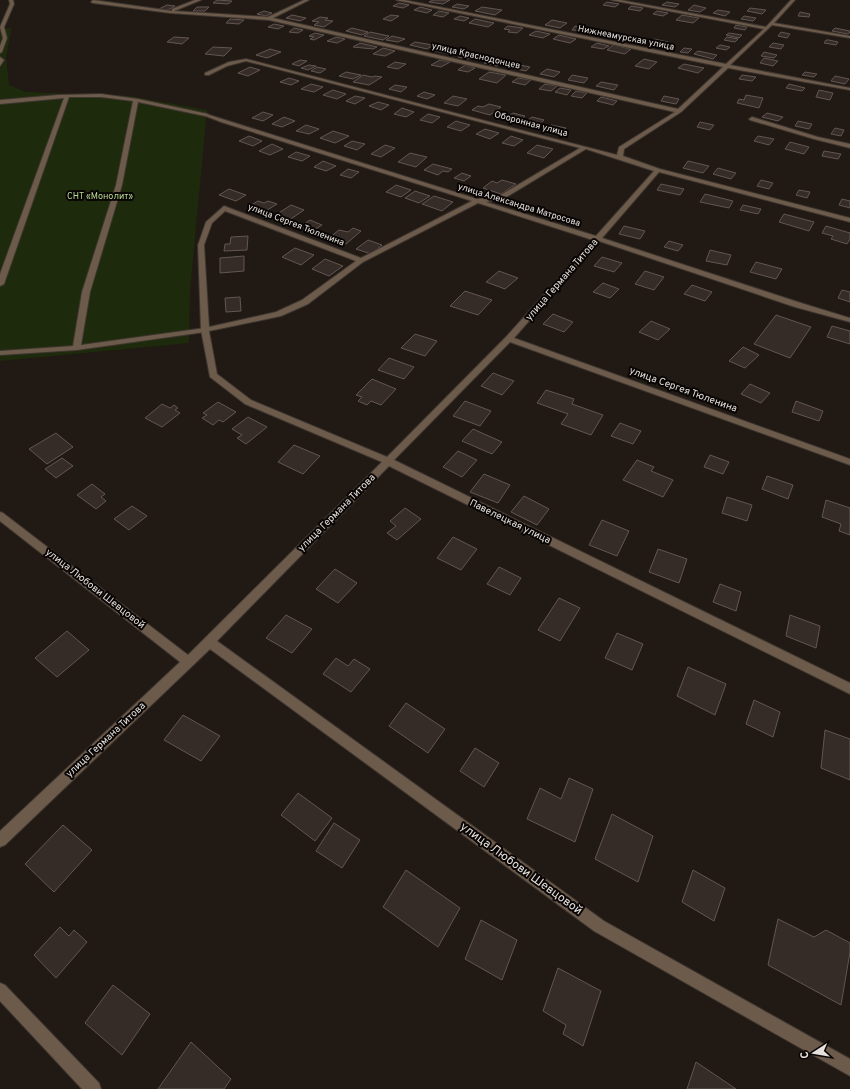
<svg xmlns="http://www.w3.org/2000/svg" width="850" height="1089" viewBox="0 0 850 1089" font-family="Overpass,sans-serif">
<rect width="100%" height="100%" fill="#211913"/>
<path fill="#1e2a0c" d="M12,28L6,57L9,85L26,92L130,96L207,110L190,291L189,343L0,361V29Z"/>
<path fill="#352b27" stroke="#625652" d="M217,0L232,1L228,4L213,3Z
M433,0H450L443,4L429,2Z
M607,2L619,4L615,7L603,5Z
M667,2L679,4L675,7L662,5Z
M399,3L409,5L403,8L393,6Z
M457,4L469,6L464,9L452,7Z
M167,5L175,6L168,10L159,9Z
M694,5L706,8L700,12L688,10Z
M631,6L643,8L640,11L628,9Z
M197,7H209L205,11H193Z
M420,7L432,10L427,13L414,10Z
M482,7L502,10L495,15L475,11Z
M750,8L766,10L762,14L747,11Z
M718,10L730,12L725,16L713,13Z
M264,11L272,13L266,16L257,14Z
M439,11L449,13L443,17L433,15Z
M657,11L668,13L663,16L653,14Z
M800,12L810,14L809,17L798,16Z
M292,15L306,18L300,21L286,18Z
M391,15L399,16L391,21L383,19Z
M682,15L699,18L693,23L676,20Z
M460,16L469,18L464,21L454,19Z
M744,16L756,18L753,21L741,19Z
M320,17L328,18L325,20L333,21L324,27L314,25L319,22L312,21Z
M230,19L244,20L239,24L226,23Z
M475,19L494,23L488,27L469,23Z
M552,20L567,23L560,28L545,25Z
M274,24L284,26L278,29L268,27Z
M736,25L747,27L745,30L734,28Z
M508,26L523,28L517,33L508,32L510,30L504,29Z
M575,26L587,28L583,31L572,30Z
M294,28L303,30L298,33L289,32Z
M352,28L368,32L362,35L346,31Z
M835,28L850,31V32L848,34L832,31Z
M536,31L550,34L543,38L529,35Z
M600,31L616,34L612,37L596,34Z
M370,32L389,36L383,40L364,36Z
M781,32L790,34L787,38L778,36Z
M315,33L324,35L314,40L310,39L314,37L309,36Z
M729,33L742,35L739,38L726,35Z
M559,35L576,39L570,43L553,39Z
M626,35L637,37L633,41L621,39Z
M392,36L405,39L398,42L386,40Z
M174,37L189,38L182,44L167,42Z
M336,37L345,39L337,43L327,41Z
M727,37L738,39L735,42L724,40Z
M654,39L668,42L662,47L648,45Z
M826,40H829L838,42L836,45L824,43Z
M415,42L433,45L427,49L410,45Z
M360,43L377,47L373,49L353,47Z
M597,43L609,46L603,49L591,47Z
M773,43L784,45L781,49L769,47Z
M613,45L631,49L625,54L607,50Z
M720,45L730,47L726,50L716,48Z
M443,46L457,49L449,54L435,51Z
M213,47L232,48L224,56L205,54Z
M383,48L395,51L385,56L373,54Z
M684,48L692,49L688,53L680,52Z
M270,49L281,52L267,58L256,55Z
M698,51L717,55L713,59L694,54Z
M464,52L476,55L469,59L458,57Z
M764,52L777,55L774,58L761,56Z
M494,57L506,60L497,66L484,63Z
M764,58L778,61L773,66L760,63Z
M644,59L657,62L649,69L635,66Z
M300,60L307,61L299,66L292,64Z
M440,60L450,62L441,67L431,65Z
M395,62L406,64L398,69L387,67Z
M515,64L530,67L526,71L511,68Z
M684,64L704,68L698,73L678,68Z
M309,65L316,66L308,70L301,68Z
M465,65L475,68L468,72L458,70Z
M250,67L260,70L248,76L238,73Z
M317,67L326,69L320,73L311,71Z
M547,69L560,72L554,77L540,74Z
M346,72L361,75L353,79L339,76Z
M489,72L506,75L497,83L479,79Z
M805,72L817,74L814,77L802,75Z
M363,75L372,77L375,76L382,77L369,85L353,82Z
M572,75L588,78L584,83L568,80Z
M742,75L756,77L752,81L739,79Z
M835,76L849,79L845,84L831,81Z
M289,78L299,81L291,85L280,82Z
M518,78L531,80L525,85L512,82Z
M601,82L618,85L614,90L596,86Z
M311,84L323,87L314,92L301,89Z
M545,84L557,86L551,91L539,89Z
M789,84L805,88L802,91L786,88Z
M395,85L407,87L401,92L389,89Z
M560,88L571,90L567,95L555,92Z
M333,90L346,94L337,99L323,95Z
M819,90L833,93L830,100L816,97Z
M576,91L587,93L582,98L571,96Z
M424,92L435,95L427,99L417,96Z
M746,95L763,98L759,108L737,103L739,99L744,100Z
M355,96L365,98L355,104L346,101Z
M453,96L467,99L458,106L444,103Z
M664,96L679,99L676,104L661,101Z
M601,97L617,101L613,105L597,101Z
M378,102L389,105L381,110L369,106Z
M489,104L501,107L490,115L472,110L478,106L483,107Z
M402,108L414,112L406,117L394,114Z
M263,112L273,115L263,121L252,118Z
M513,113L525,116L518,122L505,118Z
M767,113L783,117L778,121L762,117Z
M428,114L440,117L432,123L420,120Z
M284,117L295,121L282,127L272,124Z
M532,117L544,120L536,126L524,123Z
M456,121L470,125L461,131L447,127Z
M798,121L812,124L809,129L795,126Z
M700,122L714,125L710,130L697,127Z
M306,125L319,129L309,134L296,131Z
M551,125L566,128L561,133L545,130Z
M835,128L844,130L841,136L831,134Z
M485,129L499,133L490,139L476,134Z
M333,131L349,136L335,143L320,138Z
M249,136L262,141L253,146L239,141Z
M511,136L523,140L514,146L502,143Z
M758,136L774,139L769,145L754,141Z
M352,141L365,144L357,150L344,146Z
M790,142L809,147L804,154L785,149Z
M272,144L283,149L270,155L259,151Z
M385,145L395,148L381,157L371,154Z
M537,145L553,149L544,158L527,153Z
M824,151L841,154L838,159L822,156Z
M296,152L310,156L302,161L288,157Z
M410,153L427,157L416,167L398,162Z
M323,161L336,166L326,171L314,167Z
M688,161L709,166L703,173L683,168Z
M433,164L452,169L448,172L443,171L438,175L424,170Z
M718,168L736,173L731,179L713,174Z
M348,169L359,172L351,178L340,175Z
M462,173L471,176L464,181L454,178Z
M502,180L516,184L501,194L483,188L492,181L497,183Z
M761,180L773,183L769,189L757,186Z
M661,184L684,189L680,195L657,190Z
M396,185L411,190L401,197L386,192Z
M229,189L246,195L236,201L219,195Z
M799,190L810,192L807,198L796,195Z
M415,191L430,196L419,203L405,198Z
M705,194L733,201L729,208L700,202Z
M434,196L453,202L442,211L422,204Z
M842,199L850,201V208L839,205Z
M258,201L264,203L268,201L277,204L264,212L248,207Z
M291,205L304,210L288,221L274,216Z
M743,205L761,209L758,214L740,210Z
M784,214L814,222L809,231L779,222Z
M310,220L322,225L311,232L299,227Z
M624,226L645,231L640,239L619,234Z
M826,226L850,233V239L847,244L831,239L833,236L822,233Z
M353,228L361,231L346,244L329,238L339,230L348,232Z
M248,236L247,250L224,251L225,244H230L231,237Z
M368,240L382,245L371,254L356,249Z
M669,241L683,245L678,251L664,247Z
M295,248L314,255L301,265L282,257Z
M710,250L731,255L727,265L706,261Z
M244,256V271L220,273V258Z
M602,257L622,263L614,272L594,266Z
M325,259L343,266L329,276L312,269Z
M756,262L782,269L776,279L750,272Z
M499,271L518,278L505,289L486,282Z
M645,271L664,277L654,290L635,284Z
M603,283L619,289L610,298L593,292Z
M692,285L712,292L705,301L684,294Z
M842,290L850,292V302L838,298Z
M465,291L492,300L478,315L450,306Z
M240,297L241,311L226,312L225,298Z
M553,314L573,322L564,332L543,324Z
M776,315L811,327L790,358L754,344Z
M651,321L670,329L658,340L639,332Z
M832,326L850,331V344L827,337Z
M415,334L437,341L425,356L401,348Z
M743,347L759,355L745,368L729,361Z
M389,358L414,367L404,379L378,370Z
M493,373L514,381L502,395L481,386Z
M372,379L396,389L381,405L371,401L367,405L358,401L362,397L356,395Z
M750,384L770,393L761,403L741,394Z
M546,390L574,399L572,404L603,415L591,435L561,424L568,414L537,403Z
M465,401L491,411L480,426L453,416Z
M796,401L823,411L819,421L792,412Z
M218,402L236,412L223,422L219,420L213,425L202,418L207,415L203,413Z
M162,404L170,408L174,405L178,408L175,410L180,413L162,427L145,418Z
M248,417L267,427L246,444L237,438L242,435L232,429Z
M620,423L641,431L633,444L611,436Z
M473,429L502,442L492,454L462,441Z
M56,433L73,447L47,464L29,449Z
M294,445L320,456L303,474L278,462Z
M458,451L477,460L462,477L443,467Z
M710,455L729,462L723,474L704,467Z
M62,458L73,466L56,478L45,469Z
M637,460L654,467L651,471L673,480L663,497L623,480Z
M484,474L510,485L498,503L470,492Z
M767,476L793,485L788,499L762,489Z
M92,484L105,494L101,497L106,501L96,509L77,495Z
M524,496L549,509L537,525L511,512Z
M727,497L752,505L747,521L722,513Z
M826,500L850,508V535L839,531L841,524L822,517Z
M132,506L147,516L129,530L114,519Z
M405,508L421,519L397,540L387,533L396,526L390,521Z
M602,520L629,531L617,556L589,545Z
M453,537L477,549L461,570L437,558Z
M658,549L687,559L679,583L649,572Z
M499,567L521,578L510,595L487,584Z
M335,569L357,583L338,603L316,589Z
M720,584L741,592L736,611L713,602Z
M559,598L580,608L560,641L538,630Z
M286,615L312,629L292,653L266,638Z
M790,615L820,626L816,648L786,636Z
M67,631L89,650L57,677L35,658Z
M617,633L643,644L632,670L605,658Z
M336,658L348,666L354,659L370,669L351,692L323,674Z
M688,667L726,684L715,715L677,696Z
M754,700L780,712L773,737L746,724Z
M406,703L445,729L428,753L389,726Z
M183,715L220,736L201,761L164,740Z
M825,730L850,739V780L821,768Z
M475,748L499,763L484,787L460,771Z
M569,778L593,789L575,842L527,819L540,788L561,799Z
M298,793L332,818L315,841L281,815Z
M612,814L653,836L638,882L595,859Z
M334,823L360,840L342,868L316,851Z
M63,825L92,850L54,892L25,864Z
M406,870L460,908L438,947L383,907Z
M693,870L725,888L714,921L682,902Z
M778,919L814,937L826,930L850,943V952L841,1005L768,965Z
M481,920L517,940L502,980L465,959Z
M60,927L69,936L74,930L87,942L56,978L34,955Z
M558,968L601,991L583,1046L563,1034L566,1025L543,1011Z
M113,985L150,1014L122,1055L85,1023Z
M191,1042L231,1079L224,1089H158Z
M696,1062L736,1089H687Z"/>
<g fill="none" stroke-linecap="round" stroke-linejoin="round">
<defs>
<path id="service" d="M9,0H13L14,4L4,27L7,38L2,52L0,53V46L3,38L0,27L10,4Z
M0,57L4,60L0,66Z
M101,94L138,99L208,114L205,116L138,102L122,185L90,292L81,345L205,328L209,330L205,332L77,350L0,355V351L73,346L82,292L116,185L133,101L101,97H69L4,284L0,286V274L64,98L0,104V100L58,95Z"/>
<path id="minor" d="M93,0L172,11V9L195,0H201L174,11L268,17L304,0H309L273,18L678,109L723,67L396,0H404L726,64L764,29L611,0H620L766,27L791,0H795L774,23L850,36V38L772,25L730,65L850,88V90L728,68L681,112L624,149L623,156L660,169L850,218V222L659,172L602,238L801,303L850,318V322L795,307L599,241L514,338L850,459V465L510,342L394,460L850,683V694L389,466L217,641L604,921L850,1059V1076L594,931L210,649L5,845L0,847V831L180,662L0,521V512L3,513L188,655L382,462L245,404L210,377L201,330L198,245L206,222L224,206L361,258L472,201L221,122L203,115V113L477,199L499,196L580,148L246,61L227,66L209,75H205V73L229,62L246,59L617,155L619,147L675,112L269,20L170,13L93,3L91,2ZM586,149L654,171L596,236L486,202L503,199ZM478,203L593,240L506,337L387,457L251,400L217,374L209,331L281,316L308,304L363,262ZM225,211L356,261L302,300L276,312L209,327L204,245L212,223Z
M752,117L818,137L850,144V148L814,139L750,120L749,119Z
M0,983L5,985L99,1083L101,1089H82L0,1001Z"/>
</defs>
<use href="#service" stroke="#3d352f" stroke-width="2"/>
<use href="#minor" stroke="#3d352f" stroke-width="2"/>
<use href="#service" fill="#6c5a4b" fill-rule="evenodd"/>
<use href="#minor" fill="#6c5a4b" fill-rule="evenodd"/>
</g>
<g text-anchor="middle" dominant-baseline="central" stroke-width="4" stroke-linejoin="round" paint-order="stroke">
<g font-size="9" fill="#e6e1dd" stroke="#080504">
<text transform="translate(626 38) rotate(11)">Нижнеамурская улица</text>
<text transform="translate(476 56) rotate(13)">улица Краснодонцев</text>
<text transform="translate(531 124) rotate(15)">Оборонная улица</text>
<text transform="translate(519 205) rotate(17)">улица Александра Матросова</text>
<text transform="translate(296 225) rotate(21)">улица Сергея Тюленина</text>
</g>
<g font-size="9" fill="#b9db92" stroke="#080504">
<text x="100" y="196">СНТ «Монолит»</text>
</g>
<g font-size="10" fill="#e6e1dd" stroke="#080504">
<text transform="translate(562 280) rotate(-49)">улица Германа Титова</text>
<text transform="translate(683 390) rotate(20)">улица Сергея Тюленина</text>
<text transform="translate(337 513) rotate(-45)">улица Германа Титова</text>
<text transform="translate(510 522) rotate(26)">Павелецкая улица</text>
<text transform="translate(95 589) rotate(38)">улица Любови Шевцовой</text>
<text transform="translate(106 740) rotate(-43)">улица Германа Титова</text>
</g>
<g font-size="12" fill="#e6e1dd" stroke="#080504">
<text transform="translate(521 869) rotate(36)">улица Любови Шевцовой</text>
</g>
</g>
<g transform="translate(814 1053) rotate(258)" stroke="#080504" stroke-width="3" paint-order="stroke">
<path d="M0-3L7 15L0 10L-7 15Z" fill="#e6e1dd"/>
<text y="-6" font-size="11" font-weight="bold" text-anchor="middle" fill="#e6e1dd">С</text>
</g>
</svg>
